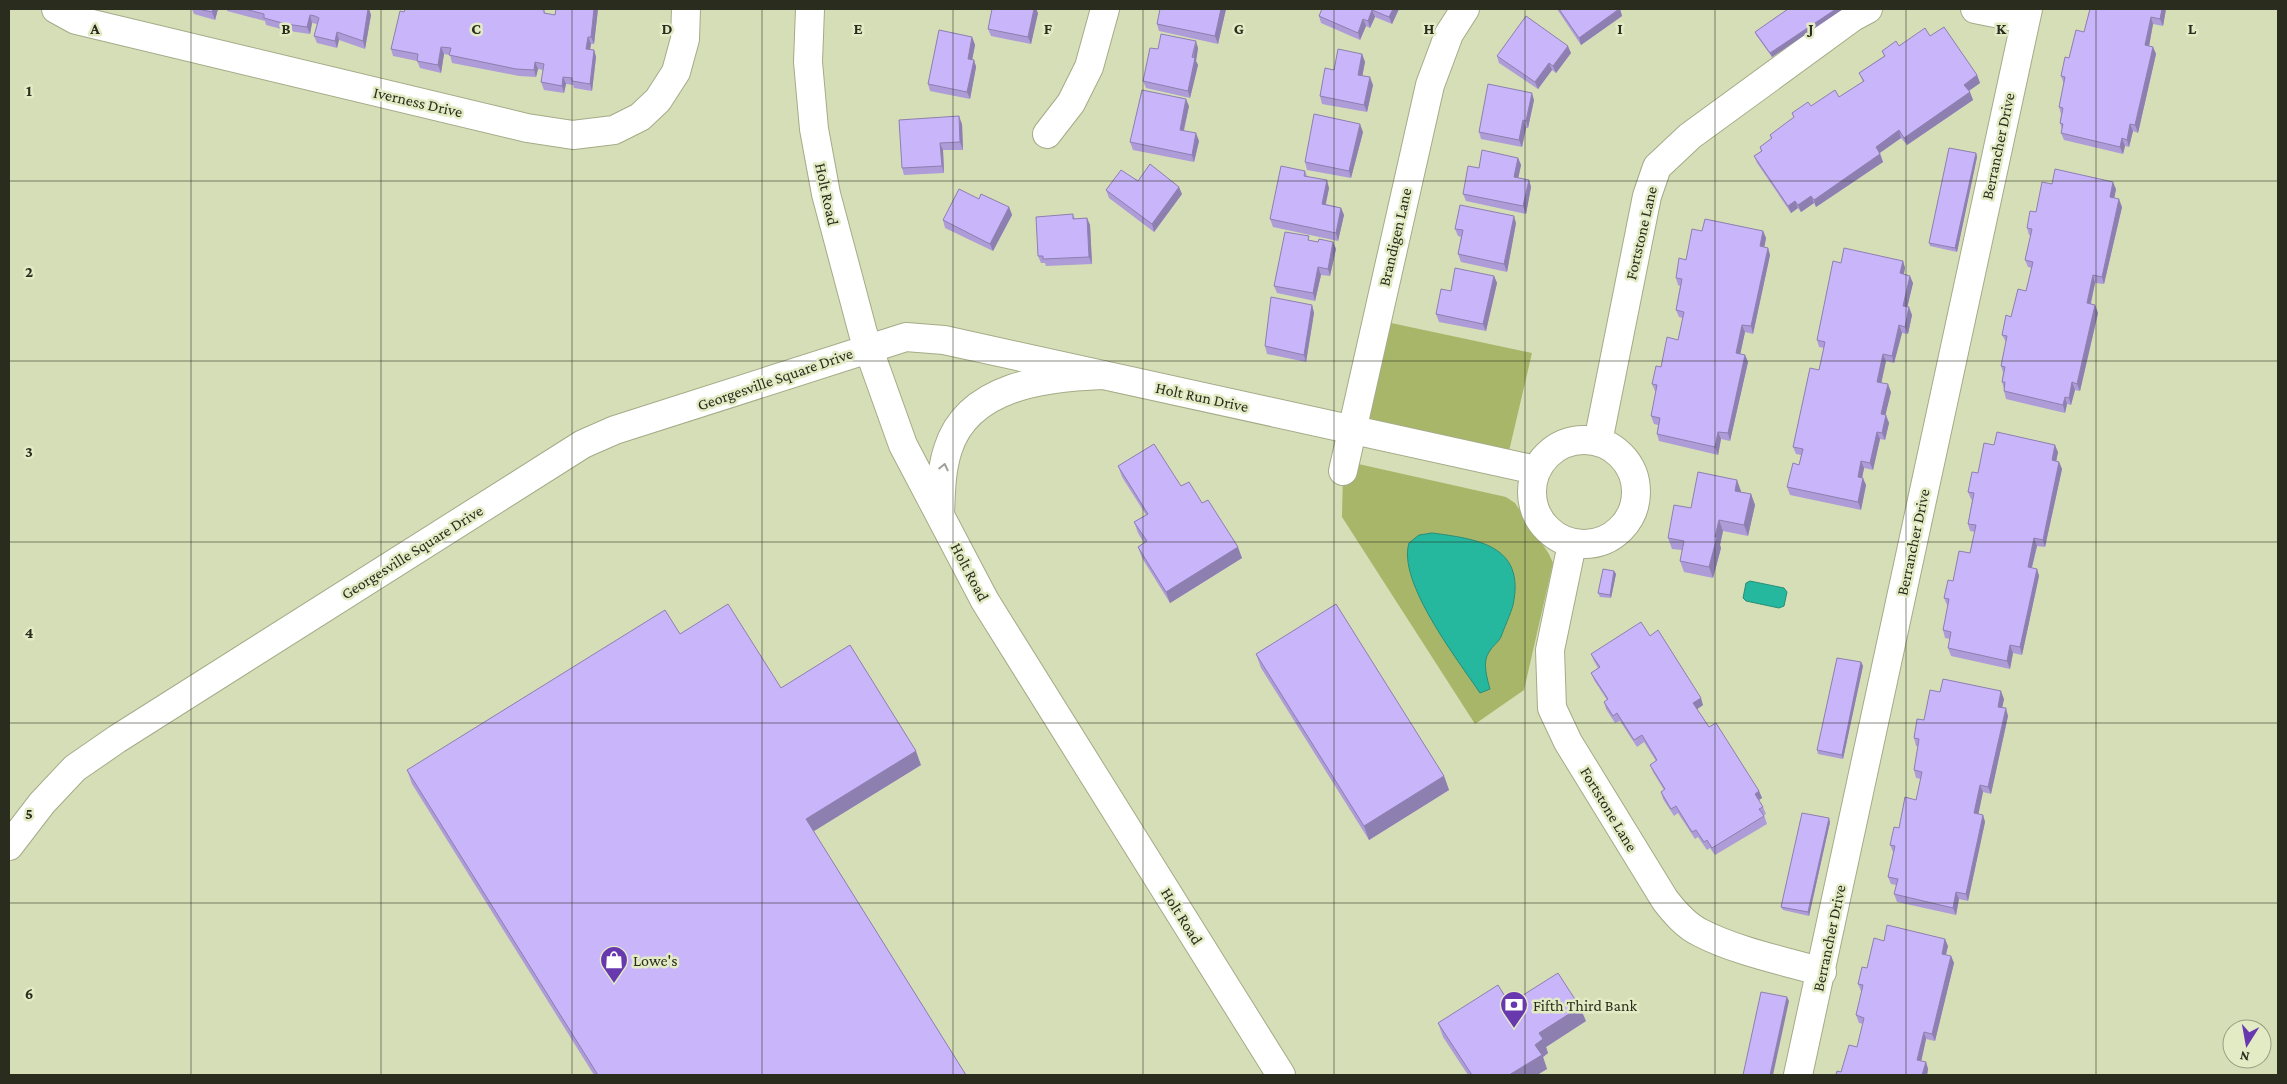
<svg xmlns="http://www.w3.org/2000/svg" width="2287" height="1084" viewBox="0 0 2287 1084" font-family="'Crimson Pro',serif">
<rect width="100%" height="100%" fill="#d6deb8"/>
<path fill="#a8b669" d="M1377,320L1532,353L1506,464L1352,430Z
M1345,461L1506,497L1515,503L1549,554L1553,563L1524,690L1475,724L1342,517L1343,471Z"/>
<path fill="#26b89e" stroke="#278e78" d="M1432,533C1477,539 1526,545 1513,605C1511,613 1504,628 1501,637C1498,643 1492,646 1489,652C1482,662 1487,678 1490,689L1480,693C1458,660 1397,582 1409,543L1419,535Z
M1750,581L1784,588L1787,592L1784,606L1779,608L1746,601L1743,598L1746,583Z"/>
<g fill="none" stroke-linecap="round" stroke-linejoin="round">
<defs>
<path id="minor" d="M56,9L76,20L527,128L573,135L614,130L640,117L658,100L676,72L685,39L686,9
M1975,9L2025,19
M1047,134L1071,103L1089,67L1105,9
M1532 492a52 52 0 1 1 104 0a52 52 0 1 1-104 0Z
M1598,442L1647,196L1657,167L1690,136L1853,17L1868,9
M1343,471L1430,85L1449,34L1465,9
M1572,544L1550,650L1552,708L1568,742L1665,900C1675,913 1686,926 1701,933C1736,951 1784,961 1822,972
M9,846L42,803L75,768L117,739L583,444L615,430L906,337L944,340L1536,470
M1798,1075L2028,9"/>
<path id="major" d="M810,9L808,62L814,129L826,194L863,333L903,445L985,601L1281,1075
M940,514C941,492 941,470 948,449C968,385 1047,377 1103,375"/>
</defs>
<use href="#minor" stroke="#a4ab87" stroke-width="30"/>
<use href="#major" stroke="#a4ab87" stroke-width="30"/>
<use href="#minor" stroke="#fff" stroke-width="28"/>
<use href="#major" stroke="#fff" stroke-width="28"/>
</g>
<path fill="#ad9cd7" d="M192,9H218L215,20L194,14Z
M227,9H369L371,15L365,49L339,40L337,48L317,43L314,36L317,24L312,23L310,34L289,31L266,25L265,21L227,11Z
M556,9H598L594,44H591L590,49L594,50L596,57L592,91L574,88L573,85L566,84L564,93L544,90L541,82L543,70L538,69L536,77L519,76L452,63L450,55L444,54L441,73L420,68L417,61L393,56L391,49L404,12L544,10L545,13L555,15Z
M992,9H1036L1038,13L1031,44L991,36L988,29Z
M1160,9H1226L1218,44L1159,31L1157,24Z
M1322,9H1399L1392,24L1375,17L1370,28L1366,26L1360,40L1321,23L1319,16Z
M1557,9H1620L1622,16L1581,45Z
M1788,9H1843L1772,57L1756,35L1755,32Z
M2086,9H2166L2163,26L2153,24L2149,46L2153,47L2156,54L2138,133L2133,131L2129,147L2125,146L2123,154L2064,140L2061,133L2062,130L2060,123L2061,114L2059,107L2064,84L2061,76L2069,58L2084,32L2090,10Z
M1930,36L1977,75L1980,83L1969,91L1973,100L1907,145L1901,138L1880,153L1883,162L1816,207L1814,203L1801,212L1798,208L1791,213L1757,163L1754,156L1761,151L1760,147L1771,139L1770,135L1794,118L1792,113L1839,97L1863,82L1859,73L1884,56L1882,51Z
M972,37L975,45L972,59L974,60L976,67L970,99L930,91L928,84Z
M1198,48L1196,61L1198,65L1190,98L1146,88L1143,81L1158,49Z
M1571,53L1556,73L1552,70L1538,89L1499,63L1497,56Z
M1362,54L1365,62L1362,76L1373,85L1367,112L1322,104L1320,96L1334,70Z
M1534,100L1528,128H1526L1522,147L1481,139L1479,132Z
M1189,106L1184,131L1199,141L1194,162L1133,150L1130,142Z
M962,124L963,150H943L944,173L904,175L902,168Z
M1363,132L1351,178L1307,170L1305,162Z
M1976,153L1977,157L1957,252L1930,246L1929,243Z
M1518,158L1521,165L1518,178L1529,180L1531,187L1526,214L1466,201L1463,194L1479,168Z
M1305,171L1307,176L1329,188L1326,204L1341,208L1344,215L1338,241L1273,227L1270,219Z
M1138,181L1182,194L1154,232L1109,198L1106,190Z
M2052,184L2116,189L2114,198L2122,207L2104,284L2095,283L2091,304L2095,305L2098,313L2080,391L2075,390L2071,405L2067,404L2065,413L2006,399L2004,391V389L2002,382L2003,372L2001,366L2006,342L2002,335L2011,317L2026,291L2032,268L2028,267L2025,260L2031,236L2029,235L2027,228Z
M979,199L1009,207L1012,215L993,251L945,228L943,220Z
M1073,214L1075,219L1087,218L1090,225L1092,264L1046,266L1045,263H1041L1038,256Z
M1516,223L1507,272L1461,262L1458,254L1461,237L1458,236L1455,229Z
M1702,231H1763L1766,238L1764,247L1768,248L1770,255L1753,334L1745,332L1740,354L1745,355L1748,362L1730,441L1721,439L1718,455L1659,441L1657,434L1658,425L1654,424L1651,416L1656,392L1655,391L1652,384L1661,367L1678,340L1683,318L1679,317L1676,310L1680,286L1678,285L1676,278Z
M1311,241L1318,242H1333L1336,249L1330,276L1321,275L1315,301L1277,293L1274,286Z
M1903,261L1905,268L1904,274L1913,283L1907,307L1912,315L1908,334L1902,333L1894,363L1886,361L1881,383L1891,392L1885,415L1889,423L1885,440L1880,439L1873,470L1864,468L1862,478L1866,485L1861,510L1790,495L1787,487L1799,465L1801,455L1796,454L1793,447L1819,370L1824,348L1819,347L1817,340L1841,263Z
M1494,276L1497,283L1486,331L1439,322L1436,314L1451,291Z
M1312,305L1314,313L1306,362L1267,354L1265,346Z
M1994,445L2058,452L2056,461L2059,462L2062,469L2045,547L2037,546L2032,568L2037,569L2039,576L2022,655L2013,653L2010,669L1951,656L1948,648L1950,639L1945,638L1943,630L1948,606L1947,605L1944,598L1953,581L1970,553L1975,532L1970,531L1968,524L1972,500L1971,499L1968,492Z
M1118,466L1181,486L1202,503L1242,558L1170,603L1142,558L1138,547L1144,543L1138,533L1134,522L1146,515L1122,477Z
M1741,491V492L1751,494L1755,505L1748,536L1723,531L1720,545L1721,548L1713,578L1684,572L1680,561L1682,550L1672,549L1668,538L1691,508Z
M1614,571L1616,574L1611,598L1600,597L1598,593Z
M1650,636L1703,705L1697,709L1709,727L1759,791L1762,798L1759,800L1763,807L1766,814L1764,815L1767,824L1715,855L1710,848L1707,850L1698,837L1695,839L1678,813L1674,816L1663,799L1661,792L1664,790L1653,772L1650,765L1656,761L1644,742L1637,747L1620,721L1615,723L1606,709L1604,702L1607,700L1594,680L1591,673L1598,668L1594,661L1591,654Z
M1256,654L1444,776L1449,790L1369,840L1261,668Z
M1861,662L1863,666L1843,759L1818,754L1817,750Z
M781,688L921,765L813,831L966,1075H594L412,784L407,770Z
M1940,692L2004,699L2002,707L2008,716L1991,794L1983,792L1978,814L1983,815L1985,822L1968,901L1959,899L1956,915L1897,902L1894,894L1896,885L1891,884L1888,877L1894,852H1893L1890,845L1899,828L1916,800L1921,779L1916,778L1914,770L1918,746H1916L1914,738Z
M1830,822L1809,916L1783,910L1781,907Z
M1884,941L1948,946L1946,955L1951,956L1954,963L1935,1041L1926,1039L1921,1061L1926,1062L1928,1069L1927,1075H1836L1841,1072L1857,1047L1863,1024L1859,1023L1856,1015L1862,991H1861L1858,984Z
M1520,997L1586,1021L1546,1047L1548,1053L1543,1057L1547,1069L1537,1075H1468L1443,1037L1438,1023L1506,998Z"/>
<path fill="#8d7faf" d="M213,9H218L215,20L212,12Z
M368,9H369L371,15L365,49L363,41Z
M594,9H598L594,44L591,37Z
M1034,9H1036L1038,13L1031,44L1028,37Z
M1221,9H1226L1218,44L1215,36Z
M1393,9H1399L1392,24L1389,17Z
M1620,9L1622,16L1581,45L1579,38Z
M1836,9H1843L1772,57L1770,53Z
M2162,9H2166L2163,26L2160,19Z
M1372,10L1375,17L1370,28L1368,21Z
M310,15L312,23L310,34L307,27Z
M2151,17L2153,24L2148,52L2145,45Z
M1363,19L1366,26L1360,40L1358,33Z
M337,32L339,40L337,48L335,41Z
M588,37L591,44L589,56L586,49Z
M972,37L975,45L971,66L968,59Z
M1196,41L1198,48L1196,61L1198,65L1190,98L1188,91Z
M1568,46L1571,53L1556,73L1553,66Z
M441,47L444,54L441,73L438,65Z
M2153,47L2156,54L2138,133L2135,125Z
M594,50L596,57L592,91L590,84Z
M1362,54L1365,62L1361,83L1358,75Z
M974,60L976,67L970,99L967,92Z
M535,62L538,69L536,77L534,70Z
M1549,63L1552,70L1538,89L1535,82Z
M1977,75L1980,83L1967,92L1964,85Z
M563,77L566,84L564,93L562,86Z
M1370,77L1373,85L1367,112L1364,105Z
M1970,92L1973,100L1907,145L1904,138Z
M1532,93L1534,100L1528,128L1526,121Z
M1186,99L1189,106L1182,137L1180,130Z
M959,116L962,124L963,150L960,142Z
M1523,120L1526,128L1522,147L1519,140Z
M1360,124L1363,132L1351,178L1349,171Z
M2130,124L2133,131L2129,147L2127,140Z
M1899,130L1901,138L1878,154L1876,147Z
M1196,133L1199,141L1194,162L1192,155Z
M2122,138L2125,146L2123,154L2120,147Z
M940,143L943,150L944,173L942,166Z
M1976,153L1977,157L1957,252L1955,248Z
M1880,154L1883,162L1816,207L1814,200Z
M1518,158L1521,165L1517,184L1514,177Z
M1327,180L1329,188L1324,211L1322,204Z
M1529,180L1531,187L1526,214L1523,206Z
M2113,182L2116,189L2113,205L2110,197Z
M1179,187L1182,194L1154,232L1152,224Z
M1811,196L1814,203L1801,212L1798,205Z
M2119,199L2122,207L2104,284L2102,277Z
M1795,201L1798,208L1791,213L1788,206Z
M1009,207L1012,215L993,251L990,244Z
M1341,208L1344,215L1338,241L1336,233Z
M1514,216L1516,223L1507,272L1504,264Z
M1087,218L1090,225L1092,264L1089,257Z
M1763,231L1766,238L1763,254L1760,246Z
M1333,242L1336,249L1330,276L1328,269Z
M1768,248L1770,255L1753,334L1751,326Z
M1903,261L1905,268L1902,281L1900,273Z
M1318,267L1321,275L1315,301L1313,293Z
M2093,275L2095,283L2089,310L2087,303Z
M1494,276L1497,283L1486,331L1483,324Z
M1910,276L1913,283L1906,313L1903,306Z
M1312,305L1314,313L1306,362L1304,355Z
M2095,305L2098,313L2080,391L2077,384Z
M1909,307L1912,315L1908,334L1905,327Z
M1742,325L1745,332L1739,360L1736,353Z
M1899,325L1902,333L1894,363L1892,356Z
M1883,354L1886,361L1880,389L1877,382Z
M1745,355L1748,362L1730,441L1728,433Z
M2072,382L2075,390L2071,405L2069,398Z
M1888,384L1891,392L1884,421L1881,414Z
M2065,397L2067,404L2065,413L2063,405Z
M1886,415L1889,423L1885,440L1882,433Z
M1718,432L1721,439L1718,455L1715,447Z
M1877,432L1880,439L1873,470L1870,463Z
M2055,445L2058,452L2055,468L2052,460Z
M1861,461L1864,468L1861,484L1858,477Z
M2059,462L2062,469L2045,547L2043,540Z
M1863,478L1866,485L1861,510L1858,502Z
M1737,480L1741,491L1739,501L1735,491Z
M1751,494L1755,505L1748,536L1744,525Z
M1719,520L1723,531L1720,545L1721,548L1713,578L1709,567Z
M2034,538L2037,546L2030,574L2028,567Z
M1238,547L1242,558L1170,603L1166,592Z
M2037,569L2039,576L2022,655L2020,647Z
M1614,571L1616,574L1611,598L1610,595Z
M2010,645L2013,653L2010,669L2007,661Z
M1861,662L1863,666L1843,759L1842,755Z
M2001,691L2004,699L2001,714L1998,707Z
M1701,698L1703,705L1696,710L1693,703Z
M2006,708L2008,716L1991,794L1988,787Z
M916,751L921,765L811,833L806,819Z
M1444,776L1449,790L1369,840L1364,826Z
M1980,785L1983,792L1977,821L1974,813Z
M1759,791L1762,798L1757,801L1755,794Z
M1983,815L1985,822L1968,901L1966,894Z
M1829,818L1830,822L1809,916L1808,912Z
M1956,892L1959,899L1956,915L1953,908Z
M1945,939L1948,946L1944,962L1942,954Z
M1951,956L1954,963L1935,1041L1932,1034Z
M1787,997L1789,1001L1773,1075H1770Z
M1580,1007L1586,1021L1546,1047L1548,1053L1543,1057L1547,1069L1537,1075H1509L1535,1045L1539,1033Z
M1924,1032L1926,1039L1920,1067L1917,1060Z
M1926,1062L1928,1069L1927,1075H1922Z"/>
<path fill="#c9b5fa" stroke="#8d7faf" d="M198,9H213L212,12Z
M245,9H368L363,41L337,32L335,41L314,36L319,18L315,16L310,15L307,27L286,24L264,18V14Z
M405,9H540L544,10V13L555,15L556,9H594L591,37H588L586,49L594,50L590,84L572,81V78L563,77L562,86L541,82L544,64L535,62L534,70L516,69L449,55L451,48L441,47L438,65L417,61L418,54L391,49L400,11L404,12Z
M992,9H1034L1028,37L988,29Z
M1160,9H1221L1215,36L1157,24Z
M1322,9H1393L1389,17L1372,10L1368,21L1363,19L1358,33L1319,16Z
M1559,9H1619L1579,38Z
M1788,9H1836L1770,53L1755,32Z
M2090,9H2162L2160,19L2151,17L2145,45L2153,47L2135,125L2130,124L2127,140L2122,138L2120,147L2061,133L2063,124L2060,123L2063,108L2059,107L2065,77L2061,76L2065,57L2069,58L2076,30L2084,32Z
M1526,16L1568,46L1553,66L1549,63L1535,82L1497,56Z
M1944,27L1977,75L1964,85L1970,92L1904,138L1899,130L1876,147L1880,154L1814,200L1811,196L1798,205L1795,201L1788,206L1754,156L1762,151L1760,147L1772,138L1770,135L1794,117L1792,113L1808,102L1811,106L1835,90L1839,97L1864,81L1859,73L1885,56L1882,51L1896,41L1899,46L1925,28L1930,36Z
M939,30L972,37L968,59L974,60L967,92L928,84Z
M1161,34L1196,41L1192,57L1195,58L1188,91L1143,81L1150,48L1158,49Z
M1338,49L1362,54L1358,75L1370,77L1364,105L1320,96L1325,68L1334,70Z
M1488,84L1532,93L1526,121L1523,120L1519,140L1479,132Z
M1142,90L1186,99L1180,130L1196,133L1192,155L1130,142Z
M1314,114L1360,124L1349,171L1305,162Z
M959,116L960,142L940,143L942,166L902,168L899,120Z
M1949,148L1976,153L1955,248L1929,243Z
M1482,150L1518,158L1514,177L1529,180L1523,206L1463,194L1468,166L1479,168Z
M1150,164L1179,187L1152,224L1106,190L1121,170L1138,181Z
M1281,166L1305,171L1304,176L1327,180L1322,204L1341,208L1336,233L1270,219Z
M2055,169L2113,182L2110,197L2119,199L2102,277L2093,275L2087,303L2095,305L2077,384L2072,382L2069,398L2065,397L2063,405L2004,391L2005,382H2002L2005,367L2001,366L2007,336L2002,335L2006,315L2011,317L2018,289L2026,291L2033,262L2025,260L2032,229L2027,228L2030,211L2036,212L2042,182L2052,184Z
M959,189L979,199L981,194L1009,207L990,244L943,220Z
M1460,205L1514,216L1504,264L1458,254L1463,230L1455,229Z
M1073,214V219L1087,218L1089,257L1043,259V256H1038L1036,217Z
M1705,219L1763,231L1760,246L1768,248L1751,326L1742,325L1736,353L1745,355L1728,433L1718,432L1715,447L1657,434L1660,418L1651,416L1657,385L1652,384L1656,366L1661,367L1667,337L1678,340L1684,312L1676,310L1682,279L1676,278L1679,258L1686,260L1692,229L1702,231Z
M1285,232L1309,236L1308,240L1318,242L1319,239L1333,242L1328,269L1318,267L1313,293L1274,286Z
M1844,248L1903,261L1900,273L1910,276L1903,306L1909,307L1905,327L1899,325L1892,356L1883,354L1877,382L1888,384L1881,414L1886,415L1882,433L1877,432L1870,463L1861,461L1858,477L1863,478L1858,502L1787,487L1793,463L1799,465L1803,449L1793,447L1810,368L1819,370L1825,342L1817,340L1833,261L1841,263Z
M1455,268L1494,276L1483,324L1436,314L1441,289L1451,291Z
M1271,297L1312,305L1304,355L1265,346Z
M1997,432L2055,445L2052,460L2059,462L2043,540L2034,538L2028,567L2037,569L2020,647L2010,645L2007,661L1948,648L1951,632L1943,630L1949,599L1944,598L1948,580L1953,581L1959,551L1970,553L1976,525L1968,524L1974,493L1968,492L1972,472L1978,473L1984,443L1994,445Z
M1154,444L1181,486L1189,482L1202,503L1208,500L1238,547L1166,592L1138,547L1147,541L1134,522L1148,514L1118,466Z
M1698,472L1737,480L1735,491L1751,494L1744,525L1719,520L1715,537H1717L1709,567L1680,561L1684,541L1668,538L1674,505L1691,508Z
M1603,569L1614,571L1610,595L1598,593Z
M728,604L781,688L850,645L916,751L806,819L966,1075H598L407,770L665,610L680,634Z
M1336,604L1444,776L1364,826L1256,654Z
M1641,622L1650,636L1658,630L1701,698L1693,703L1709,727L1716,723L1759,791L1755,794L1763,807L1759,809L1764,816L1712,848L1707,840L1704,842L1696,830L1692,832L1676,806L1671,809L1661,792L1665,789L1650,765L1657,760L1642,735L1634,740L1617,713L1613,716L1604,702L1608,699L1591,673L1600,667L1591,654Z
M1837,658L1861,662L1842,755L1817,750Z
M1943,679L2001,691L1998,707L2006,708L1988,787L1980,785L1974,813L1983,815L1966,894L1956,892L1953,908L1894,894L1898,879L1888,877L1895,846L1890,845L1894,827L1899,828L1905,797L1916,800L1922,772L1914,770L1919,739L1914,738L1917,719L1924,720L1930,690L1940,692Z
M1802,813L1829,818L1808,912L1781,907Z
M1887,925L1945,939L1942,954L1951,956L1932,1034L1924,1032L1917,1060L1926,1062L1922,1075H1836L1837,1071L1841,1072L1849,1045L1857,1047L1864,1018L1856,1015L1863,985L1858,984L1862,967L1867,968L1874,938L1884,941Z
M1558,973L1580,1007L1539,1033L1543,1039L1535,1045L1542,1055L1509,1075H1472L1438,1023L1498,985L1506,998L1516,991L1520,997Z
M1761,992L1787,997L1770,1075H1743Z"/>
<defs><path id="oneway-chevron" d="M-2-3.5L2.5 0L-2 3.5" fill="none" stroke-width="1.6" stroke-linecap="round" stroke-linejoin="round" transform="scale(1.25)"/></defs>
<use stroke="#9fa09a" href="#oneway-chevron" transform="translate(944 467) rotate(-77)"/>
<path fill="none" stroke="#2a2d1e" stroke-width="1" stroke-opacity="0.55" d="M191,9V1075M381,9V1075M572,9V1075M762,9V1075M953,9V1075M1143,9V1075M1334,9V1075M1525,9V1075M1715,9V1075M1906,9V1075M2096,9V1075M9,181H2278M9,361H2278M9,542H2278M9,723H2278M9,903H2278"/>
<defs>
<symbol id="shop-pin" viewBox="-11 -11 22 30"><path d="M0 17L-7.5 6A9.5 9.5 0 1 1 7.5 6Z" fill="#6838af" stroke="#e3ebc5"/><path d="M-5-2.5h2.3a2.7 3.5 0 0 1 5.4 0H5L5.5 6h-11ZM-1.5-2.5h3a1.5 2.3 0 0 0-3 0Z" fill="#fff"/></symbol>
<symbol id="bank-pin" viewBox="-11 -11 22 30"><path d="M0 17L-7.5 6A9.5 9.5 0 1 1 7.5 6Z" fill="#6838af" stroke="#e3ebc5"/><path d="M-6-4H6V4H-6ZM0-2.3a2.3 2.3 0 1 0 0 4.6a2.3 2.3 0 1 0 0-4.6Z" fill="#fff"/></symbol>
</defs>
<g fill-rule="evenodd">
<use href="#shop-pin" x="598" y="944" width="32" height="43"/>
<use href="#bank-pin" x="1498" y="989" width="32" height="43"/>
</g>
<g text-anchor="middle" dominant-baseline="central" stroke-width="5" stroke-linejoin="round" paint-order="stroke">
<g font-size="16" fill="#2a2d1e" stroke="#e3ebc5">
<text transform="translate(418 102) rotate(13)">Iverness Drive</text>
<text transform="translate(1998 146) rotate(-78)">Berrancher Drive</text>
<text transform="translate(827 194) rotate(78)">Holt Road</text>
<text transform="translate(1641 233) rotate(-77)">Fortstone Lane</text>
<text transform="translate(1395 237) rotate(-77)">Brandigen Lane</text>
<text transform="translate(775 379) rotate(-19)">Georgesville Square Drive</text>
<text transform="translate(1202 397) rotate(12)">Holt Run Drive</text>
<text transform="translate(1913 542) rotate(-78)">Berrancher Drive</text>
<text transform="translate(412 552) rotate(-32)">Georgesville Square Drive</text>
<text transform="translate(970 572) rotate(62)">Holt Road</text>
<text transform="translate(1609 809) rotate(59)">Fortstone Lane</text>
<text transform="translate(1182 916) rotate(58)">Holt Road</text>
<text transform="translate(1829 938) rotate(-78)">Berrancher Drive</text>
</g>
<g font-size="16" fill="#2a2d1e" stroke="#e3ebc5" text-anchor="start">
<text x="633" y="960">Lowe's</text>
<text x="1533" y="1005">Fifth Third Bank</text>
</g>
</g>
<g font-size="16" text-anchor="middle" font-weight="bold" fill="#2a2d1e" stroke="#e3ebc5" stroke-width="5" stroke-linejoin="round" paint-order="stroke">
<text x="95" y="34">A</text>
<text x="286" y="34">B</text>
<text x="476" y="34">C</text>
<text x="667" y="34">D</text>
<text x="858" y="34">E</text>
<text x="1048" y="34">F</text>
<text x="1239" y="34">G</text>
<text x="1429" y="34">H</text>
<text x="1620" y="34">I</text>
<text x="1811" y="34">J</text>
<text x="2001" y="34">K</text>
<text x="2192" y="34">L</text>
<text x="29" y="96">1</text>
<text x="29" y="277">2</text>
<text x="29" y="457">3</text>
<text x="29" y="638">4</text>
<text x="29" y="819">5</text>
<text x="29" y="999">6</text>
</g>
<rect width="2287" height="1084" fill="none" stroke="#2a2d1e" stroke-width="20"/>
<g transform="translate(2247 1044) rotate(191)"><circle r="24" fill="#e3ebc5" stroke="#999f82"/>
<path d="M0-4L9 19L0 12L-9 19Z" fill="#6838af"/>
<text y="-8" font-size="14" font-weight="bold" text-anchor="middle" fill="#2a2d1e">N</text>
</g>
</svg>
